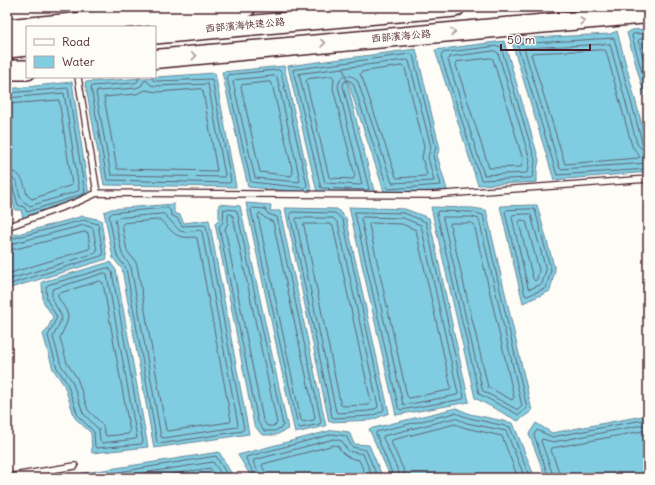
<svg xmlns="http://www.w3.org/2000/svg" width="655" height="485" viewBox="0 0 655 485" font-family="Delius,'LXGW WenKai TC',sans-serif">
<rect width="100%" height="100%" fill="#fdfcf7"/>
<filter id="ink" filterUnits="userSpaceOnUse"><feTurbulence type="fractalNoise" baseFrequency=".025" numOctaves="2"/><feDisplacementMap in="SourceGraphic" scale="8" xChannelSelector="R" yChannelSelector="G"/><feConvolveMatrix kernelMatrix="1 2 1 2 8 2 1 2 1" color-interpolation-filters="sRGB"/></filter>
<g filter="url(#ink)">
<path fill="#80cce0" stroke="#6a8798" d="M648,29V108L627,33L632,30Z
M617,31L648,148V172L554,180L511,39L610,34Z
M504,41L539,160L537,170V182L478,185L435,50Z
M416,49L440,149L437,155L447,190L385,194L343,67L374,191L370,194L317,192L288,66Z
M284,66L312,193L248,187L222,72Z
M215,73L236,187L104,185L85,82Z
M72,82L89,196L23,218L21,210H15L7,178V89Z
M246,203L271,205L270,211H280L326,426L295,433Z
M174,204V213L180,215L184,223L209,220L249,434L154,448L122,269L113,258L104,212L111,209Z
M219,204L240,206L288,429L276,435H262L254,425L215,223L219,221Z
M534,205H537L555,270L550,291L523,303L500,206Z
M349,207L405,209L429,218L469,402L396,415Z
M431,207L472,208L486,210L532,411L518,421L475,398Z
M285,208L337,209L346,218L389,413L372,420L329,422Z
M83,216L101,220L107,259L7,289V237Z
M110,262L116,270L148,447L92,453L91,433L75,418L64,385L53,369L43,334L47,330L53,317L43,301L42,282Z
M456,408L470,414L513,423L535,478H391L369,429Z
M648,415V478H546L529,434L536,423L552,433Z
M333,430L349,432L354,444L369,445L383,478H252L238,455Z
M219,452L234,478H64L84,473Z"/>
<g fill="none" stroke-linecap="round" stroke-linejoin="round">
<path stroke="#606473" stroke-width="1" d="M648,33L633,34L632,36L648,94
M648,38L640,39L638,41L648,75
M499,46L501,47L535,160L533,176L531,178L481,180L441,56L443,53Z
M604,50L606,51L632,146L640,157L638,158L565,164L531,54L533,53Z
M495,51L498,53L530,160L528,172L526,173L484,175L448,60L450,57Z
M411,54L413,55L436,148L433,156L441,185L388,189L353,83L348,80L344,82L343,86L369,189L367,190L321,188L293,70Z
M491,58L493,59L523,160L521,167L489,168L456,65L457,62Z
M407,60L409,61L431,147L428,157L434,181L392,183L358,82C354,75 347,74 341,78L338,86L362,184L360,185L325,183L299,74Z
M403,66L405,68L424,146L422,158L427,174L425,176L397,178L396,177L363,80L360,74L362,72Z
M279,70L281,72L307,185L305,188L251,182L227,78L229,75Z
M275,76L277,77L300,180L299,182L255,178L233,82L235,80Z
M332,76L334,78L333,88L355,176L353,179L331,178L329,177L306,81L308,79Z
M139,77L138,81L135,83L92,86L91,87L107,180L230,183L231,181L212,79L156,81L153,80L151,77
M144,81L146,80L151,85L155,86L208,84L225,175L224,177L111,175L96,92L98,91L136,88L141,86Z
M270,82L272,84L293,173L291,176L260,172L241,87L242,85Z
M201,89L203,91L217,171L117,169L104,97L136,94L146,90L156,92Z
M7,93L68,88L85,193L83,194L27,212L24,207L18,205L12,184L7,182
M7,98L64,93L79,189L78,191L30,206C28,204 23,202 22,200C15,192 23,178 7,177
M7,104L59,100L72,185L32,199L27,195C24,183 22,171 7,171
M648,145H644L642,142L614,38L517,44L557,175L648,169
M648,151L642,149L637,144L610,44L524,48L560,169L648,163
M168,208L170,210L171,215L177,218L182,226L204,225L206,226L244,429L242,431L159,444L157,442L126,268L117,256L109,216L112,213Z
M253,208L265,209L268,214L277,217L321,421L320,424L300,428L298,426L251,210Z
M224,209L236,210L237,211L283,425L282,427L275,431H264L258,422L219,227L223,222Z
M533,209L535,210L551,270L546,288L527,296L525,295L505,212L507,210Z
M438,211L472,212L483,215L527,408L519,415L479,394L437,214Z
M292,212L335,213L343,220L384,409L383,411L371,416L334,418L332,417L290,215Z
M355,212L404,213L426,222L464,397L463,399L401,410L399,409Z
M260,213L265,218L273,222L315,417L314,420L303,422L301,420L258,216Z
M164,214L180,231L185,232L200,230L202,232L238,425L237,427L164,438L161,437L131,267L122,254L115,220L117,218Z
M230,214L233,216L277,423L274,426H267L263,420L225,229L228,223V215Z
M529,214L531,215L546,270L542,284L530,289L528,288L512,217L513,215Z
M363,217L403,218L421,225L458,393L457,395L405,405L403,404L361,219Z
M443,217H472L479,219L522,406L518,410L483,391Z
M297,218H333L338,223L378,406L377,408L369,411L338,413L336,412L296,220Z
M160,220C175,232 173,239 195,237L197,238L231,420L230,422L168,431L166,430L137,265L135,261L127,251L122,225L124,223Z
M521,220L526,221L539,270L537,279L535,281L533,279L519,223Z
M371,223L402,224L416,230L451,388L450,390L409,398L407,396L369,225Z
M451,223H471L474,224L514,397L512,400L488,387L450,225Z
M304,224H330L333,226L371,402L369,405L343,406L341,405Z
M7,240L83,220L98,224L103,255L101,256L7,285
M7,245L84,225L93,228L97,251L96,253L7,280
M7,251L84,232L88,233L90,247L89,249L7,274
M107,268H109L112,272L143,442L141,444L97,448L95,447L94,432L78,416L67,383L57,368L48,336L57,317L47,300L46,287L48,285Z
M105,273L107,275L137,438L135,439L102,443L100,441L99,430L83,413L72,381L61,365L53,337L62,318L60,313L52,299V290L53,289Z
M100,281L103,283L130,432L128,434L106,436L102,424L88,410L77,378L67,363L60,338L67,322L68,316L66,310L58,297V294Z
M82,478L216,456L229,478
M111,478L213,462L224,478
M149,478L210,468L217,478
M255,478V475L246,459V457L333,434L346,436L352,447L366,450L378,478
M260,478L259,473L253,462L254,460L334,439L342,441C348,454 350,451 363,454L373,478
M266,478V473L262,466L263,464L334,445L338,446C343,456 349,458 359,460L367,478
M394,478L376,434V432L455,413L469,418L510,427L530,478
M399,478V473L383,438V436L455,418L467,423L506,431L525,478
M405,478L404,471L391,442L392,440L455,424L466,428L502,436L518,478
M549,478L534,435L537,430L552,437L648,419
M554,478L541,441L542,439L553,442L648,424
M560,478L559,472L551,450L552,448L648,430"/>
<defs>
<path id="service" d="M78,77L97,193
M7,227L77,202L97,193L432,195L648,179
M7,477L75,466"/>
<path id="primary" d="M155,59L648,14"/>
<path id="trunk" d="M31,27L246,7
M7,29L27,27
M155,34L455,7
M7,48L27,46
M7,70H27"/>
</defs>
<use href="#service" stroke="#4a1f2b" stroke-width="8"/>
<use href="#primary" stroke="#4a1f2b" stroke-width="21"/>
<use href="#trunk" stroke="#4a1f2b" stroke-width="22"/>
<use href="#service" stroke="#fdfcf7" stroke-width="5.5"/>
<use href="#primary" stroke="#fdfcf7" stroke-width="18"/>
<use href="#trunk" stroke="#fdfcf7" stroke-width="19"/>
</g>
<defs><path id="oneway-chevron" d="M-2-3.5L2.5 0L-2 3.5" fill="none" stroke-width="1.6" stroke-linecap="round" stroke-linejoin="round"/></defs>
<g stroke="#ac999b">
<use href="#oneway-chevron" transform="translate(582 21) rotate(-5)"/>
<use href="#oneway-chevron" transform="translate(453 32) rotate(-5)"/>
<use href="#oneway-chevron" transform="translate(323 43) rotate(-5)"/>
<use href="#oneway-chevron" transform="translate(194 56) rotate(-5)"/>
</g>
</g>
<g text-anchor="middle" dominant-baseline="central" stroke-width="4" stroke-linejoin="round" paint-order="stroke">
<g font-size="10" fill="#4a1f2b" stroke="#fdfcf7">
<text transform="translate(245 25) rotate(-5)">西部濱海快速公路</text>
<text transform="translate(401 36) rotate(-5)">西部濱海公路</text>
</g>
</g>
<rect width="655" height="485" fill="none" stroke="#fdfcf7" stroke-width="24"/>
<rect x="12" y="12" width="631" height="461" fill="none" stroke="#4a1f2b" stroke-width="1.5" filter="url(#ink)"/>
<rect x="26" y="26" width="130" height="52" fill="#fdfcf7" stroke="#b5a4a5"/>
<rect x="34" y="39" width="20" height="6" fill="#fdfcf7" stroke="#b5a4a5"/>
<text x="62" y="46" font-size="12" fill="#4a1f2b">Road</text>
<rect x="34" y="56" width="20" height="12" fill="#80cce0" stroke="#b5a4a5"/>
<text x="62" y="66" font-size="12" fill="#4a1f2b">Water</text>
<path d="M501 44v6h89v-6" fill="none" stroke="#4a1f2b" stroke-width="2"/>
<text x="507" y="44" font-size="12" fill="#4a1f2b" stroke="#fdfcf7" stroke-width="3" paint-order="stroke">50 m</text>
</svg>
